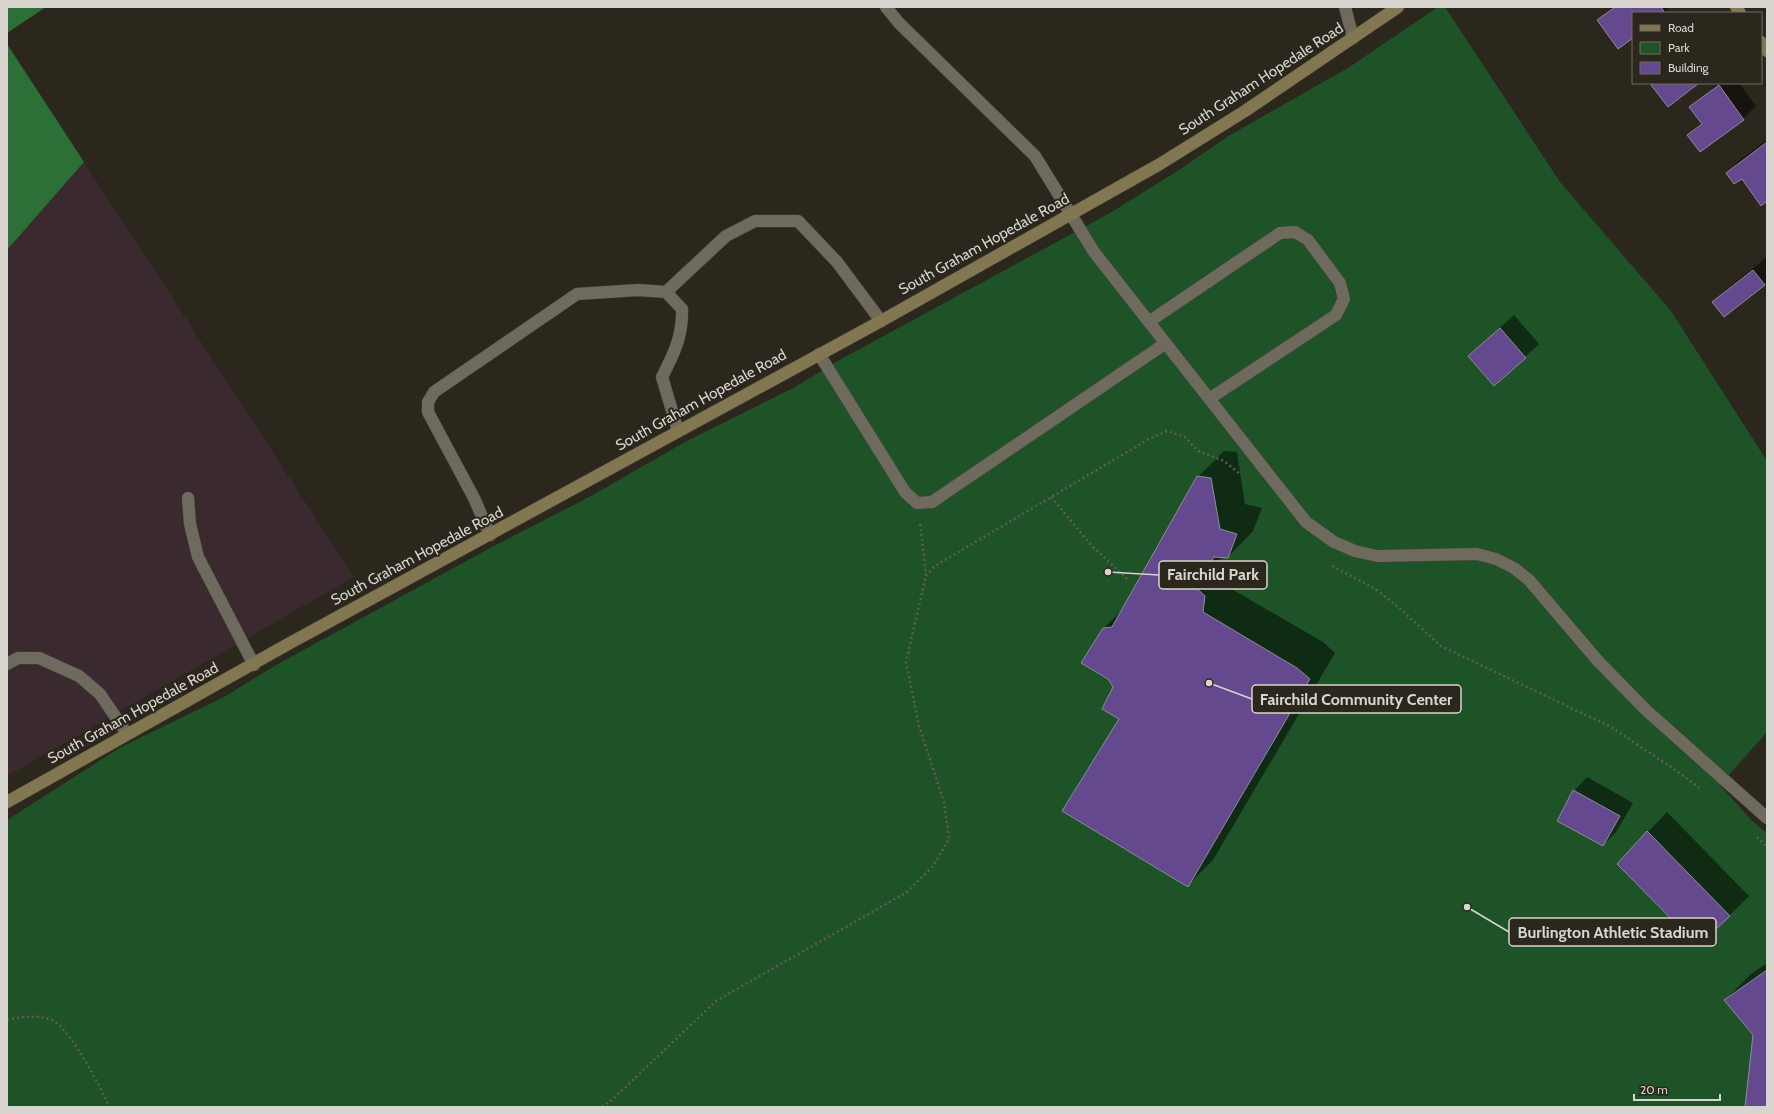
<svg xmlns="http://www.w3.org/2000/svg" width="1774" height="1114" viewBox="0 0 1774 1114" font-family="Cabin,sans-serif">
<rect width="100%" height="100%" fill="#2b271d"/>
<path fill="#3b2930" d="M84,162L354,577L7,776V250Z"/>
<path fill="#1e5227" d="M1438,7H1445L1560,182L1671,311L1767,461V732L1720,785L1753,822L1767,833V1107H7V820L121,747L224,697L276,665L492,547L591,496L685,442L795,387L843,358L1110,213L1179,170L1230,135L1348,68Z"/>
<path fill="#2c7038" d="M7,7H46L7,33Z
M7,44L84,162L7,250Z"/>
<path fill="#0007" d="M1612,7H1670L1664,13H1633V36L1599,20Z
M1719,83H1739L1756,106L1743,119L1689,135L1702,122L1691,107Z
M1767,140V200L1742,178L1727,173L1740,160Z
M1767,257V281L1764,284L1714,302L1727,289Z
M1514,315L1539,344L1494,385L1469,356Z
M1224,451L1237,452L1245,504L1262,508L1253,531L1228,557L1222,556L1219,560L1231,570L1228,587L1323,642L1335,653L1213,860L1188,885L1120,719L1104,628L1124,608L1198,477Z
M1587,777L1633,803L1616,832L1603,845L1574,791Z
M1667,812L1749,896L1729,916L1648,832Z
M1767,963V1107H1746L1754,1035L1725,1000L1751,974Z"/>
<path fill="#65498e" stroke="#8e8a97" d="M1615,7H1661L1665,13H1633V38L1618,49L1597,20Z
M1654,83H1699L1668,107L1651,85Z
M1719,85L1744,120L1700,152L1687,135L1702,124L1689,107Z
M1767,142V201L1761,206L1742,179L1734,184L1726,173Z
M1753,270L1765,285L1724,317L1712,302Z
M1500,328L1526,358L1494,386L1468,356Z
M1197,476L1211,478L1220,529L1237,534L1228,558L1214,557L1194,586L1205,596L1203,612L1297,668L1310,679L1188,887L1062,811L1119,719L1102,709L1113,687L1108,679L1081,663L1103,628L1112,627Z
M1573,790L1620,816L1603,846L1557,821Z
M1647,831L1730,916L1698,946L1617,864Z
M1767,970V1107H1745L1753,1035L1724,1000Z"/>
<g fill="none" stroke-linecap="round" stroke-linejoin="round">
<defs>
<path id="lane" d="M886,7L899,23L1035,156L1094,252L1306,522L1334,542L1355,551L1377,556L1477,554L1496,559L1514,568L1529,580L1598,661L1646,710L1767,818
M1345,7L1353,38
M666,292L726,236L755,221H798L837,262L881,321
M1150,321L1280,233L1295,232L1308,240L1340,283L1344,299L1336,315L1209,399
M819,354L905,492L917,503L932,502L1166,343
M188,498L190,524L198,557L254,665
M490,535L474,498L428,412V402L434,392L577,294L638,290L666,292L682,309C683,335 674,354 662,377L678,431
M7,664L18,658H39L79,676L100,694L127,734"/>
<path id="secondary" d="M1736,7L1740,13
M1761,42L1767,51
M7,802L290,643L881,321L1160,164L1245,111L1398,7"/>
</defs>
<use href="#lane" stroke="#47433b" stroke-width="13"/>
<use href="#secondary" stroke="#47433b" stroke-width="13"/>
<path stroke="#5f5c52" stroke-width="2.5" stroke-dasharray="2 3" stroke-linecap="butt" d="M1051,497L1091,545L1127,579
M1332,566L1374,588L1397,606L1441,646L1611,727L1674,769L1699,788
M926,576L935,566L1149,439L1167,431L1185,437L1198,451L1224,461L1240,474
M1757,837L1767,847
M7,1020C23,1016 36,1015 52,1020C68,1026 103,1090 109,1107
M602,1107L613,1099L716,1001L907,892L933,866L949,839L944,802L919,726L906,662L926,576L920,523"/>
<use href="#lane" stroke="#6e6a5d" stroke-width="12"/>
<use href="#secondary" stroke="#827750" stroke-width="12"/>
</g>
<g text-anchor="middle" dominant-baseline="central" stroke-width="4" stroke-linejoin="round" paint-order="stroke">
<g font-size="15" fill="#d8d5ce" stroke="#2b271d">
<text transform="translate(1261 79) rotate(-33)">South Graham Hopedale Road</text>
<text transform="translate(984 244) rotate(-29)">South Graham Hopedale Road</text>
<text transform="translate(701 400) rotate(-29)">South Graham Hopedale Road</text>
<text transform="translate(417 556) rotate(-28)">South Graham Hopedale Road</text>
<text transform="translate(133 713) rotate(-29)">South Graham Hopedale Road</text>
</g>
</g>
<path fill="none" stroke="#d8d5ce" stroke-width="1.5" d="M1108 572L1159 575M1209 683L1252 699M1467 907L1509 932"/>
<g fill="#d8d5ce" stroke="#2b271d" stroke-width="1.5">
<circle cx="1108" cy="572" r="4"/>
<circle cx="1209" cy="683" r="4"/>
<circle cx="1467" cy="907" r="4"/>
</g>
<g fill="#2b271d" stroke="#d8d5ce" stroke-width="1.5">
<rect x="1159" y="561" width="108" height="28" rx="4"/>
<rect x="1252" y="685" width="209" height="28" rx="4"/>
<rect x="1509" y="918" width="207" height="28" rx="4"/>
</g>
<g font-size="16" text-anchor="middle" font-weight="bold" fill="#d8d5ce">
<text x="1213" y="580">Fairchild Park</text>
<text x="1356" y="705">Fairchild Community Center</text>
<text x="1613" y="938">Burlington Athletic Stadium</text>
</g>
<rect width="1774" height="1114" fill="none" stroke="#d8d5ce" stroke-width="16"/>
<rect x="1632" y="12" width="130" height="72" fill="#2b271d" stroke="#706d64"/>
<rect x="1640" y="25" width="20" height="6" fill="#827750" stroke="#706d64"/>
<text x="1668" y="32" font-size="12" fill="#d8d5ce">Road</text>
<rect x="1640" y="42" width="20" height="12" fill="#1e5227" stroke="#706d64"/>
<text x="1668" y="52" font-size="12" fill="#d8d5ce">Park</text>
<rect x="1640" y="62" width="20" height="12" fill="#65498e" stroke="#706d64"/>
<text x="1668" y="72" font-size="12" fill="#d8d5ce">Building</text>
<path d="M1634 1094v6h86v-6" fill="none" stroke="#d8d5ce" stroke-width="2"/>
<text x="1640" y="1094" font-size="12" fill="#d8d5ce" stroke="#2b271d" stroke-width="3" paint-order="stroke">20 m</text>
</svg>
